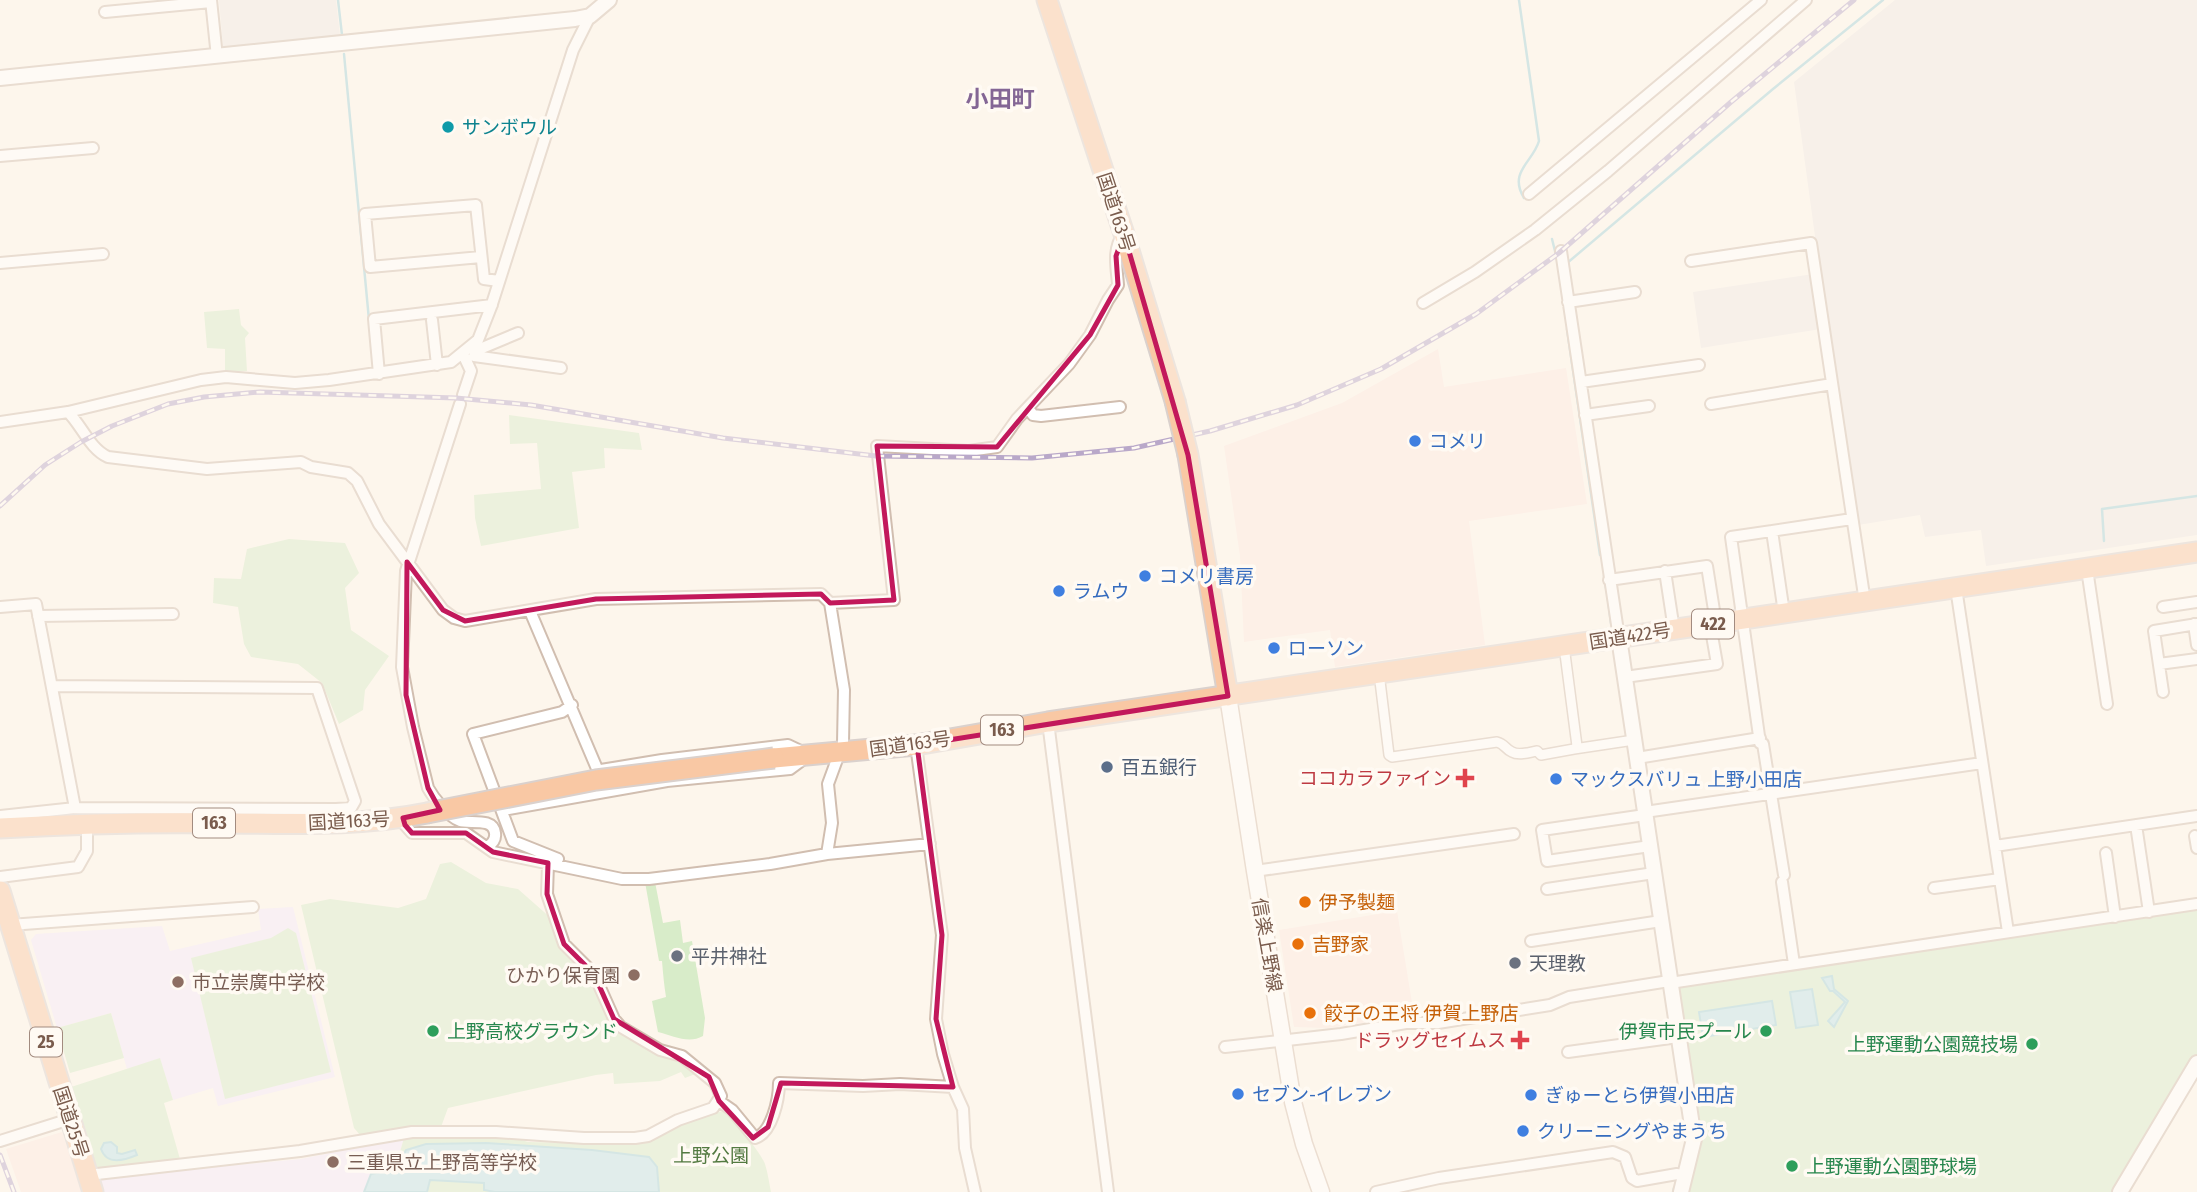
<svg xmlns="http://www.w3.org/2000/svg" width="2197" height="1192" viewBox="0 0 2197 1192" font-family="'Fira Sans Condensed','Noto Sans JP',sans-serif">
<rect width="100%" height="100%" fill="#fdf6ec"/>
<path fill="#fde8e0" d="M1438,349L1444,387L1566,368L1587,504L1469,521L1485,645L1335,667L1330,630L1244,642L1240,556L1224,446L1342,403Z
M1397,911L1414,1015L1328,1028L1294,1027L1279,930Z
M62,1132L82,1192H21L6,1149Z"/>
<path fill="#efe9e4" d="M219,0H336L340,35L223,47Z
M1895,0H2197V535L1986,566L1981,530L1925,537L1920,515L1858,525L1821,329L1701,348L1693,292L1820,273L1794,82Z"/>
<path fill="#f3e8fa" d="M293,907L335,1077L218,1106L213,1088L173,1100L160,1059L127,1069L111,1013L57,1028L31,940L36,934L162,926L170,951L261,930L258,909Z
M404,1138L395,1169L371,1174L364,1192H102L99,1183L100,1178L301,1159Z"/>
<path fill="#d8ecc9" d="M239,309L241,325L249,333L245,338L247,371L225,372V349L207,348L204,312Z
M509,415L639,433L642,450L604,448L605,468L572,472L579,528L481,546L475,518L474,495L541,489L537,443L510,444Z
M289,539L345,543L359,573L345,588L351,630L389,656L365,690L363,710L339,724L322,683L298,664L251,657L244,644L238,607L213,603L214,578L241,579L247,549Z
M451,862L486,883L518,889L552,919L591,975L610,1019L674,1056L698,1073L685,1078L681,1072L660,1081L614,1084L613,1073L596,1075L448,1108L441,1127H412L360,1135L354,1128L301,905L330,899L398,908L426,899L440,864Z
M645,882H655L663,923L680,920L683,943L692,941L705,1018L703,1036C689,1044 673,1036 658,1032L652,1001L666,997C664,985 663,973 662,961H659Z
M2197,908V1055L2114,1192H1682L1694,1148L1675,987Z
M288,928L296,933L331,1072L225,1099L191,958L271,938Z
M111,1013L124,1058L70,1073L57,1028Z
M160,1058L173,1100L164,1103L180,1159L94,1171L68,1088Z
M722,1111C729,1113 762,1154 765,1164C768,1173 769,1183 771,1192H364L371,1174L395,1169L404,1138L466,1139L484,1137H512L528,1142L583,1143L595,1141L625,1143L649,1141L681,1125Z"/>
<path fill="#bfe3e8" stroke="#a5d3da" stroke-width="2" d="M1832,976L1834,989L1848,1001L1834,1027L1828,1021L1845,1002L1833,991H1830L1822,978Z
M1812,989L1818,1025L1796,1028L1790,992Z
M1772,1001L1776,1025L1703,1037L1699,1012Z
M111,1142L117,1147V1153L122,1154L135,1150L137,1155C125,1160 107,1166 101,1149L104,1143Z
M486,1143L592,1150L649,1157L657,1167L659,1192H495L484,1190V1183L430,1180L427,1192H364L371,1174C392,1170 397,1171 406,1150L426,1144Z"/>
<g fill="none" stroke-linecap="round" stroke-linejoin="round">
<path stroke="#a5d3da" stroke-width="2.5" d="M338,0L342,35
M1519,0L1539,141C1533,162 1508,172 1524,198
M344,54L369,320
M1552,239L1558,263
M1566,264L1773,89L1883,0
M1567,329L1600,555
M2104,541L2102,509L2197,496
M1604,576L1606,588
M1607,592L1611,623
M1681,1098L1683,1112
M1684,1118L1685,1129
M1673,1192L1674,1188"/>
<defs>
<path id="pedestrian" d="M1379,673L1389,755L1392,757L1497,742C1505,744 1505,749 1512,752C1519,756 1530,752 1537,751L1541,755L1574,749L1577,746L1564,646
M1574,749L1634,740"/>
<path id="minor" d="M211,0L217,57
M105,12L211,2
M0,156L93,148
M1529,194L1761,0
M1561,251L1619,638
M481,257L370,267L365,214L476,205L484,279L499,281
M1691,261L1811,243L1865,602
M0,263L103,254
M1568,302L1635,292
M1423,303L1475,272L1535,230L1608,171L1806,0
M432,320L437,365
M475,351L518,333
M463,354L471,371L463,395
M474,356L561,368
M379,374L374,319L492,305
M1581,382L1699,365
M460,404L406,571L402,667L413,727L428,788C434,799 448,816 460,821C470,824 493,817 495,833C496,840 492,844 487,847
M1711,404L1832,384
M1028,408L1033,415L1041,416L1120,407
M68,412C82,426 90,449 108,457L207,469L301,462L311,467L348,473L357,481L379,524L443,610L454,618L465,621L596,599L821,594L830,603L844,690L843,743L828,784L832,823L827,854L770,864L649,879H622L493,852L466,833H412L405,825L403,818
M1585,415L1649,406
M0,422L68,412L201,380L226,377L295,383L329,380L451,362L478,340L491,307L573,50L590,16
M1772,531L1784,613
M2087,569L2107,704
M1665,571L1674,630
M1609,580L1707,566L1716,623
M1956,588L2008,932
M830,603L894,600L877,446L969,451L997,447L1017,419L1069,364L1090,335L1108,300L1118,285C1117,269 1112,249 1123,235
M0,607L36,604L75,808
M2163,607L2197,602
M530,611L598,771
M38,616L173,614
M2194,624L2197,645
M2159,664L2197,659
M1625,677L1717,664L1710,624
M2163,692L2154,631L2197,624
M1048,722L1108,1192
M916,745L942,935L936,1019L943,1054L953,1087L963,1109L965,1148L975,1192
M1637,758L1760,738
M503,810L667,781L790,769L809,755L788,745L662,760L601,770
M1645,812L1982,763
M1645,815L1542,830L1547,861L1650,846
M0,816L75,808L336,809L351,808L355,801L317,688L52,686
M2136,825L2149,912
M2195,836L2197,848
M1995,846L2197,816
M2106,853L2115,917
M827,854L930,844
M558,859L513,841L473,734L562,712L572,705
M1255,871L1514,834
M1784,875L1763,744L1760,743L1731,537L1852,519
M0,877L78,867L87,851V823
M1782,882L1794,964
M1934,888L2000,879
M1547,889L1654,873
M10,925L253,907
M1531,941L1661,921
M1670,983L2197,904
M1225,1047L1341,1034L1406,1023H1438L1550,1005L1569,997L1669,981
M1568,1052L1678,1037
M719,1101L732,1110L755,1138C772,1133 779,1099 779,1083L863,1086L900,1084L953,1087
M0,1141L70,1119
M88,1175L300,1151L412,1132H496L584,1138H635L648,1136L678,1120L713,1108L721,1096L715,1083L682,1056L660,1050L621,1027L614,1019L594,974L564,944L547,894L548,863
M1376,1192L1439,1178L1613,1152L1625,1157L1632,1178L1637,1181L1677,1174L1685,1177"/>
<path id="tertiary" d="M0,78L575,19L590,16L609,0
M1619,638L1694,1139L1681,1192
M2120,1192L2197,1063"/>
<path id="secondary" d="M1228,696L1255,871L1293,1102L1304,1144L1321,1192"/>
<path id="trunk" d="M1047,0L1124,234L1175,401
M1188,455L1228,696
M774,758L916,745L1048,722L2197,552
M0,828C73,824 146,822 219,823C288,823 358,827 427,813
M0,891L93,1192"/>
</defs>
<use href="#pedestrian" stroke="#d1beb0" stroke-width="12"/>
<use href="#minor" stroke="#d1beb0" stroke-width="14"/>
<use href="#tertiary" stroke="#d1beb0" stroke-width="18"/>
<use href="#secondary" stroke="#d6c0b0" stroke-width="19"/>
<use href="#trunk" stroke="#dad1cd" stroke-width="23"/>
<use href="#pedestrian" stroke="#fff" stroke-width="9"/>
<use href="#minor" stroke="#fff" stroke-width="10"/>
<use href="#tertiary" stroke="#fff" stroke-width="14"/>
<use href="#secondary" stroke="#fff" stroke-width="16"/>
<use href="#trunk" stroke="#f9c8a4" stroke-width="19"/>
<defs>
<path id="rail" d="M0,506L45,465L81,442L112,426L168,404L204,397L260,392L456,398L531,405L723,438L876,456L1032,458L1134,448L1210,431L1297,405L1381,369L1476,314L1559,253L1731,102L1854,0
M0,1155L14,1192"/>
</defs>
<use href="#rail" stroke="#b9a8c9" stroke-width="5"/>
<use href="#rail" stroke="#fffaf3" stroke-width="2.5" stroke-dasharray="8" stroke-linecap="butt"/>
<defs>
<path id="trunk-bridge" d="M1175,401L1188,455
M427,813L596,780L774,758"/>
</defs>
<use href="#trunk-bridge" stroke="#dad1cd" stroke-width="23" stroke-linecap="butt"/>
<use href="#trunk-bridge" stroke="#f9c8a4" stroke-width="19"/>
</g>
<path d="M0 0H2197V1192H0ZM1124,234L1188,455L1228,696L917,745L942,935L936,1019L953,1087L781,1083L768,1127L753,1138L719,1101L709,1077L614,1019L594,974L564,944L547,894L548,863L493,852L466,833H412L405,825L403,818L440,810L428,788L406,695L407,562L443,610L465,621L596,599L821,594L830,603L894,600L877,446L997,447L1090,335L1118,285L1116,256Z" fill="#fdf6ec" fill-opacity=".55" fill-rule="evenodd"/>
<path fill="none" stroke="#c2185b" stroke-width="5" stroke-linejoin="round" d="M1124,234L1188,455L1228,696L917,745L942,935L936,1019L953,1087L781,1083L768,1127L753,1138L719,1101L709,1077L614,1019L594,974L564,944L547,894L548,863L493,852L466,833H412L405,825L403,818L440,810L428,788L406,695L407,562L443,610L465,621L596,599L821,594L830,603L894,600L877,446L997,447L1090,335L1118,285L1116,256Z"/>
<circle fill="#0f9aa8" stroke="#fffaf3" stroke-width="2.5" cx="448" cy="127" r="7"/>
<g fill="#3f7fe0" stroke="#fffaf3" stroke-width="2.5">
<circle cx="1415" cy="441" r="7"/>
<circle cx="1145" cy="576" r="7"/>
<circle cx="1059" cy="591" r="7"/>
<circle cx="1274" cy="648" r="7"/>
<circle cx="1556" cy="779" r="7"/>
<circle cx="1238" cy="1094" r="7"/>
<circle cx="1531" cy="1095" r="7"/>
<circle cx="1523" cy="1131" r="7"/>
</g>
<circle fill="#5c6f8a" stroke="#fffaf3" stroke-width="2.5" cx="1107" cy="767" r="7"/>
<g fill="#e0444e" stroke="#fffaf3" stroke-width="2.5">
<path d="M1461.5 767.5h7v7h7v7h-7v7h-7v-7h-7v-7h7z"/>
<path d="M1516.5 1029.5h7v7h7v7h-7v7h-7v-7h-7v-7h7z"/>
</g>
<g fill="#e8710a" stroke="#fffaf3" stroke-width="2.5">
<circle cx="1305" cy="902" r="7"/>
<circle cx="1298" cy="944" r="7"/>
<circle cx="1310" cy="1013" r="7"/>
</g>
<g fill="#6b7280" stroke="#fffaf3" stroke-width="2.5">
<circle cx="677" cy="956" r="7"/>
<circle cx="1515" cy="963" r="7"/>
</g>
<g fill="#8d6e63" stroke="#fffaf3" stroke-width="2.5">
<circle cx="634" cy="975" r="7"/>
<circle cx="178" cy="982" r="7"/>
<circle cx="333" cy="1162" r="7"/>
</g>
<g fill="#2e9e5b" stroke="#fffaf3" stroke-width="2.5">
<circle cx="433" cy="1031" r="7"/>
<circle cx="1766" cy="1031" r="7"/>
<circle cx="2032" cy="1044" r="7"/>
<circle cx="1792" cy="1166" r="7"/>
</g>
<g text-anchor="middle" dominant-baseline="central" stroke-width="7" stroke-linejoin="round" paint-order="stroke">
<g fill="#fffaf3" stroke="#a28b7f" stroke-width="2">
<rect x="1692" y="609.5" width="42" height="29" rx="5"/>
<rect x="981" y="715.5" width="42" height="29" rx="5"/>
<rect x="193" y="808.5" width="42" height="29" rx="5"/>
<rect x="30" y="1027.5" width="32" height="29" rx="5"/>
</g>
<g font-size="18" font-weight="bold" fill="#7a5c4d">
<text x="1713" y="624">422</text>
<text x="1002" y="730">163</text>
<text x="214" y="823">163</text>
<text x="46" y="1042">25</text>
</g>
<g font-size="19" fill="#0d838f" stroke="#fffaf3" text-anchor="start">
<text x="462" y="127">サンボウル</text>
</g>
<g font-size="19" fill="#7a5c4d" stroke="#fffaf3">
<text transform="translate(1116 212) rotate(72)">国道163号</text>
<text transform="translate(1630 636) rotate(-9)">国道422号</text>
<text transform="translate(910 744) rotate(-8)">国道163号</text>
<text transform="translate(349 821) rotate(-3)">国道163号</text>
<text transform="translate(1267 945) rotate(80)">信楽上野線</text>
<text transform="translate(71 1122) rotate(72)">国道25号</text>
</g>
<g font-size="19" fill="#366cbe" stroke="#fffaf3" text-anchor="start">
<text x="1429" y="441">コメリ</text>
<text x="1159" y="576">コメリ書房</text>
<text x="1073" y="591">ラムウ</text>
<text x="1288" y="648">ローソン</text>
<text x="1570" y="779">マックスバリュ 上野小田店</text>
<text x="1252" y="1094">セブン-イレブン</text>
<text x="1545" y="1095">ぎゅーとら伊賀小田店</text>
<text x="1537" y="1131">クリーニングやまうち</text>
</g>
<g font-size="19" fill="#4e5e75" stroke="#fffaf3" text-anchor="start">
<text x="1121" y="767">百五銀行</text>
</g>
<g font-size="19" fill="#be3a42" stroke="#fffaf3" text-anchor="end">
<text x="1451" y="778">ココカラファイン</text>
<text x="1506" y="1040">ドラッグセイムス</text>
</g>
<g font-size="19" fill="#c56008" stroke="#fffaf3" text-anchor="start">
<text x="1319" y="902">伊予製麺</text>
<text x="1312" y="944">吉野家</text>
<text x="1324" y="1013">餃子の王将 伊賀上野店</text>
</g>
<g font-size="19" fill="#5b616d" stroke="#fffaf3" text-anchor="start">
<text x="691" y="956">平井神社</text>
<text x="1529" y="963">天理教</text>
</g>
<g font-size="19" fill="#785e54" stroke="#fffaf3" text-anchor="start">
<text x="620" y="975" text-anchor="end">ひかり保育園</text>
<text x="192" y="982">市立崇廣中学校</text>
<text x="347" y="1162">三重県立上野高等学校</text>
</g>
<g font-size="19" fill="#27864d" stroke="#fffaf3" text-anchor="start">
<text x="447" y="1031">上野高校グラウンド</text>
<text x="1752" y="1031" text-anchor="end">伊賀市民プール</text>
<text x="2018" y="1044" text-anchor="end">上野運動公園競技場</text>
<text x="1806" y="1166">上野運動公園野球場</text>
</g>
<g font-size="19" fill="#537a41" stroke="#fffaf3">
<text x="711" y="1155">上野公園</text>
</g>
<g font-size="23" font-weight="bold" fill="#846695" stroke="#fffaf3">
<text x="1000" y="99">小田町</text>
</g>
</g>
</svg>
